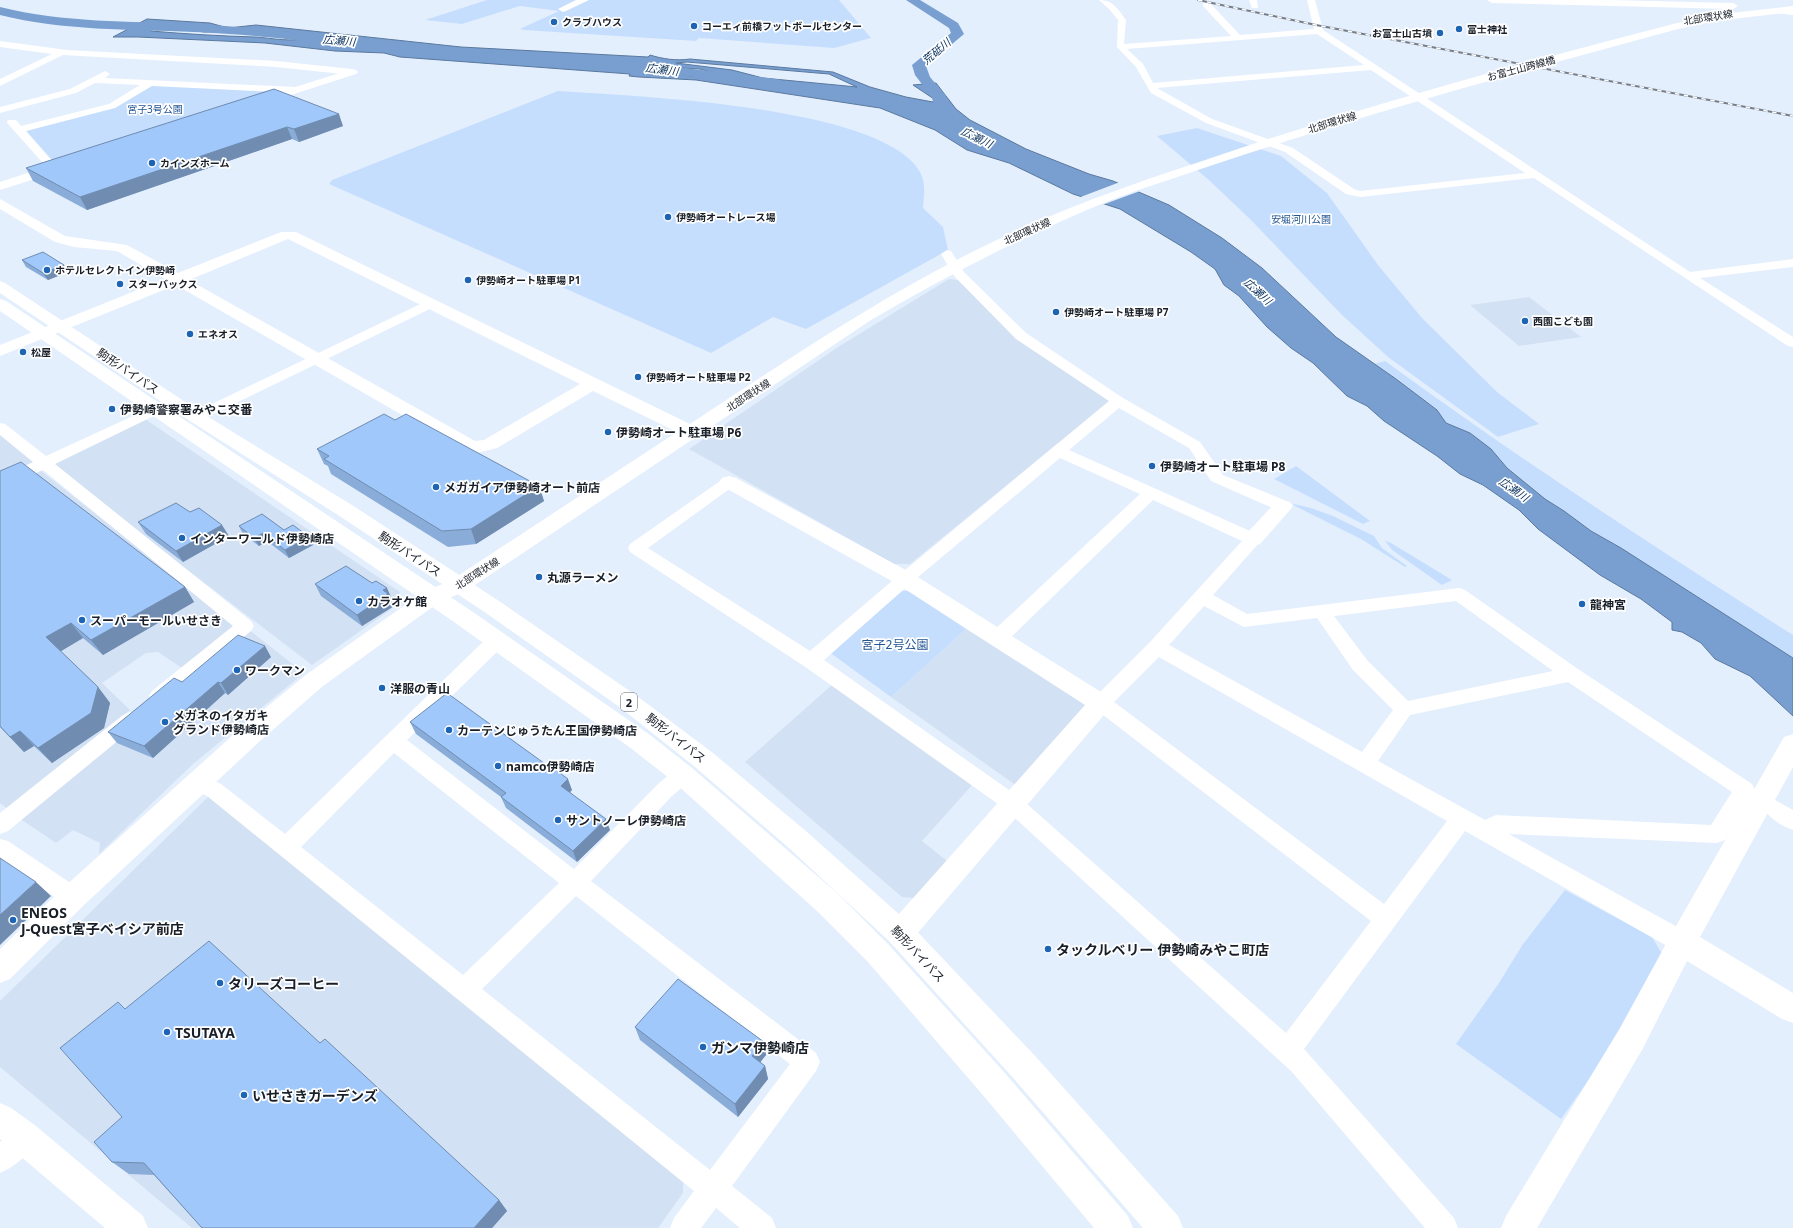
<svg xmlns="http://www.w3.org/2000/svg" width="1793" height="1228" viewBox="0 0 1793 1228" font-family="'Noto Sans','Noto Sans JP',sans-serif">
<rect width="100%" height="100%" fill="#e4effe"/>
<path fill="#d2e1f3" d="M949,279L958,280L1016,335L1110,401L1061,444H1057L910,564H894L689,449L838,347Z
M1529,297L1581,337L1519,346L1470,305Z
M145,419L400,592L393,608L312,665L52,466L53,462Z
M0,434L34,461L30,466L0,480Z
M40,470L234,623L231,629L182,668L158,652L146,653L102,683L130,710L8,809L0,803V487Z
M248,629L304,673L193,764L99,854L100,843L73,830L56,843L19,818Z
M966,629L1084,701L1086,709L1017,786L891,697Z
M833,684L973,784L922,841L947,861L916,898L902,897L745,762Z
M209,796L683,1182V1193L658,1228H192L0,1067V1001Z"/>
<path fill="#c6defd" d="M487,0H839L871,38L834,48L699,38L696,41L524,30L520,29L559,11L520,6L462,24L425,20Z
M154,85L280,92L56,164L26,131L117,105L149,86Z
M558,91C631,96 882,105 920,172C926,183 924,196 923,208L943,227L948,250L806,329L773,317L711,353L329,184L332,180Z
M1197,128L1281,156L1327,193L1378,265L1422,318L1497,392L1539,424L1498,437L1388,357L1341,314L1251,220L1210,181L1157,136Z
M1385,361C1518,458 1654,547 1793,635V658L1621,548L1591,531L1564,511L1545,499L1507,468L1491,449L1470,433L1446,423L1437,410L1396,379L1374,364Z
M1296,466L1370,521L1363,524L1274,479Z
M1294,504L1311,508L1333,516L1374,536L1382,548L1407,566L1405,567L1361,539L1293,505Z
M1385,541L1391,543L1452,580L1442,585L1392,550Z
M902,591H911L966,629L891,697L829,652Z
M1565,890L1652,937L1664,957L1600,1064L1561,1119L1456,1044L1499,983L1523,944Z"/>
<path fill="#789fd0" stroke="#5b799e" fill-rule="evenodd" d="M147,19L210,23L228,28L256,25L461,47L648,57L650,55C663,59 676,61 690,59L833,72L870,87L906,97L933,102L934,99L913,85L936,83L956,109L970,120L1026,149L1089,174L1113,181L1169,205L1222,238L1262,268L1336,337L1396,379L1437,410L1446,423L1470,433L1491,449L1507,468L1545,499L1564,511L1591,531L1621,548L1793,658V716L1750,676L1715,659L1701,643L1682,632L1672,630V622L1641,599L1600,575L1538,529L1519,510L1483,485L1460,474L1437,456L1384,421L1367,406L1347,396L1313,363L1291,348L1267,327L1239,296L1224,285L1215,269L1191,252L1120,209L1073,194L1009,163L967,150L935,130L880,108L696,80L639,77L629,76L630,74L400,57L384,53L335,51L265,43L138,37H113ZM158,25H184L203,32L257,31L287,32L310,37C293,43 272,38 255,37C220,36 186,34 151,31L147,28ZM687,62L829,74L857,87L763,78L732,70L676,63ZM664,67L700,69L742,80L691,76L665,72L662,69Z"/>
<path fill="#e4effe" d="M1120,182L1140,191L1102,205L1078,198Z"/>
<g fill="none" stroke-linecap="round" stroke-linejoin="round">
<path fill="#789fd0" fill-rule="evenodd" d="M906,0H920L958,23L964,34L926,66L930,77L946,96L952,115L950,118H940L931,96L915,75L912,65L951,33L949,28Z
M0,7C64,23 128,21 194,24C245,27 295,32 346,37L352,41L346,45C295,40 245,34 194,32C128,29 64,31 0,15Z
M626,61L776,79L781,80L783,83L781,86L776,87L621,68L619,65L621,62Z"/>
<path fill="#fff" fill-rule="evenodd" d="M1099,0C1113,0 1118,9 1126,20L1124,44L1231,36L1203,6V2H1209L1240,35L1314,29L1307,0H1315L1323,30L1690,272L1793,259V267L1700,278L1793,337V347L1788,346L1534,178L1360,197L1346,194L1285,152L1206,123L1151,93L1136,67L1117,47L1118,20L1110,10ZM1317,34L1364,65L1153,83L1143,64L1127,49ZM1371,70L1525,173L1360,191L1354,189L1293,148L1212,119L1157,88Z
M1249,0H1257L1258,8H1252Z
M1775,9L1793,11V15L1775,13Z
M0,41L67,50L276,61L352,69L357,72L352,75L276,67L63,55L0,86V79L52,54L0,47Z
M105,71L110,74L105,78L295,87L300,90L295,93L152,86L115,108L26,131L59,169L54,172L50,171L8,124L7,122L8,120H16L21,126L109,104L140,85L95,83L76,93L0,113V107L70,89Z
M947,250L951,251L964,272L1026,333L1123,398L1200,442L1223,475L1289,502L1291,506L1289,510L1283,511L1277,510L1211,481L1189,448L1119,408L1069,450L1259,535L1261,539L1259,543L1213,595L1247,614L1459,588L1465,590L1578,669L1752,784L1755,790L1752,796L1725,840L1717,843L1509,834L1690,934L1694,942L1690,950L1682,953L1674,950L1465,831L1304,1049L1454,1218L1458,1228H1425L1292,1072L1005,809L804,666L630,552L628,548L630,544L723,479L729,477L735,479L737,482L735,485L648,548L810,651L899,575L1109,401L1016,339L955,277L941,254ZM1060,458L1140,494L991,633L989,638L991,643L998,645L1005,643L1153,500L1242,541L1150,642L1094,698L1091,703L1094,708L1371,921L1286,1033L1019,797L824,660L911,583ZM1456,601L1553,671L1408,701L1367,660L1334,616ZM1204,606L1244,627L1317,618L1353,670L1393,710L1362,752L1169,645ZM1159,657L1447,821L1384,904L1114,702ZM1568,682L1732,792L1711,825L1496,815L1485,820L1378,761L1410,715Z
M431,299L437,303L436,306L201,420H191L189,417L191,414Z
M157,405L162,406L164,409L162,412L55,464L251,621L254,626L251,631L166,701L159,703L152,701L149,696L152,691L233,626L43,470L0,489V478L33,462L0,435V423L5,424L46,456Z
M497,633L504,635L506,640L504,645L407,740L574,869L658,784L676,769L683,767L690,769L693,775L690,781L672,796L591,881L816,1053L820,1062L816,1071L732,1186L772,1218L776,1228H740L716,1208L701,1228H670L674,1218L694,1191L207,796L191,788L188,782L191,776L198,774L221,784L285,834L490,635ZM394,753L559,883L463,975L301,847ZM576,896L790,1064L710,1170L482,989Z
M130,712L137,715L140,720L137,725L8,831L0,834V813L123,715Z
M1775,800L1793,810V830C1782,826 1770,819 1764,809L1768,803Z
M0,839L8,841L81,890L84,897L81,904L73,907L65,904L0,860Z
M25,1124L34,1128L38,1137C32,1152 15,1167 0,1173V1142L16,1128Z"/>
<path fill="#fff" fill-rule="evenodd" d="M576,0H589L566,11L563,12L558,9Z
M1487,0H1609L1733,3L1738,6L1733,9L1492,3Z
M1793,6V12L1715,21L1678,29C1527,70 1375,111 1225,161C1187,174 1148,186 1111,200C1027,234 948,275 871,320L466,591L441,601L323,686L260,741L83,906L10,979L0,983V949L63,888L242,727L307,674L425,591L450,581L677,432L593,391L497,448L477,453L463,450L176,285L0,356V345L165,279L117,251L74,247L55,242L0,209V199L65,236L127,245L178,273L281,232H296L690,424C795,355 899,284 1014,232C1083,200 1154,177 1226,153C1374,103 1526,62 1677,23L1715,15ZM288,239L580,384L484,440L475,441L189,280Z
M352,69L356,70L358,72L356,74L260,105H252L250,103L252,101Z
M58,163L63,164L65,167L63,170L0,190V182Z
M729,476L736,478L913,574L1109,697L1113,703L1109,709L910,942L900,946L890,942L886,933L890,924L1085,705L897,584L722,486L719,482L722,478Z
M1283,500L1290,502L1293,506L1290,510L1260,544L1253,546L1246,544L1243,539L1246,534L1276,502Z
M1793,734V767L1700,937L1793,993V1023L1782,1019L1687,961L1642,1050L1537,1228H1501L1506,1216L1620,1028L1672,933L1784,737Z
M0,1103L11,1108L36,1126L143,1216L148,1228H105L0,1139Z"/>
<path fill="#fff" fill-rule="evenodd" d="M0,281L5,283L202,413L355,507L502,603L637,696L713,753L807,832L910,924L1037,1058L1178,1216L1183,1228H1143L1015,1080L890,942L789,848L695,767L621,708L486,613L341,517L190,421L0,293Z
M0,299L6,301L470,610L650,735L692,768L837,893L888,944L1004,1072L1128,1216L1133,1228H1094L982,1094L868,962L817,911L674,782L632,749L454,622L0,311Z"/>
<defs>
<path id="rail" d="M1198,0L1316,25L1793,116"/>
</defs>
<use href="#rail" stroke="#747d89" stroke-width="2"/>
<use href="#rail" stroke="#fff" stroke-width="1.5" stroke-dasharray="4.5" stroke-linecap="butt"/>
</g>
<path fill="#8aacd8" d="M274,89L343,126L299,142L292,139L87,210L33,181L26,168Z
M22,260L68,272L48,280L26,267Z
M395,420L539,486L544,501L476,544L448,547L331,474L328,466L324,464L317,449Z
M0,471L185,587L194,602L103,655L83,638L60,651L98,687L110,703L104,728L52,763L34,746L24,752L0,727Z
M190,512L229,536L183,562L146,534L138,522Z
M239,526L284,530L309,537L313,545L289,558L267,541L259,546L243,534Z
M315,584L392,599L391,600L394,606L362,626L321,596Z
M271,657L228,695L225,693L153,758L117,743L108,732L182,682Z
M410,722L548,766L572,790L570,792L610,830L577,862L506,808L501,797L416,734Z
M125,1009L320,1043L499,1200L507,1211L492,1228H202L154,1175L129,1174L112,1162L122,1117Z
M635,1027L764,1042L766,1055L760,1062L765,1066L768,1079L738,1117L640,1040Z"/>
<path fill="#708cb0" d="M339,114L343,126L299,142L294,129Z
M287,127L292,139L87,210L80,197Z
M64,265L68,272L48,280L43,273Z
M539,486L544,501L476,544L471,529Z
M222,525L229,536L183,562L176,551Z
M263,533L267,541L259,546L254,538Z
M309,537L313,545L289,558L285,550Z
M185,587L194,602L103,655L91,640Z
M387,588L392,599L391,600L394,606L362,626L357,615L383,590Z
M71,623L83,638L58,653L46,637Z
M265,646L271,657L228,695L221,683Z
M218,682L225,693L153,758L144,746Z
M98,687L110,703L104,728L52,763L38,748Z
M20,731L34,746L24,752L10,737Z
M568,779L572,790L565,797L561,786Z
M606,819L610,830L577,862L573,851Z
M36,882L51,896L0,945V915Z
M764,1042L766,1055L755,1069L752,1056Z
M765,1066L768,1079L738,1117L735,1104Z
M499,1200L507,1211L492,1228H474Z"/>
<path fill="#a0c8fb" stroke="#708cb0" d="M274,89L339,114L294,129L287,127L80,197L26,168Z
M43,252L64,265L43,273L22,260Z
M384,414L395,420L406,414L539,486L471,529L442,531L324,459L329,456L317,449Z
M21,462L185,587L91,640L71,623L46,637L98,687L91,713L38,748L20,731L10,737L0,726V471Z
M176,503L190,512L199,508L222,525L176,551L138,522Z
M262,514L284,530L293,525L309,537L285,550L263,533L254,538L239,526Z
M346,566L372,583L376,581L387,588L383,590L388,594L357,615L315,584Z
M238,635L265,646L221,683L218,682L144,746L108,732L174,678L182,682Z
M447,693L548,766L549,765L568,779L561,786L606,819L573,851L501,797L506,793L410,722Z
M0,858L36,882L0,915Z
M209,941L320,1043L325,1039L499,1200L474,1228H202L144,1163L112,1162L94,1142L122,1117L60,1048L118,1002L125,1009Z
M678,979L764,1042L752,1056L765,1066L735,1104L635,1027Z"/>
<g fill="#1e64b4" stroke="#fff" stroke-width="1.5">
<circle cx="554" cy="22" r="4"/>
<circle cx="694" cy="26" r="4"/>
<circle cx="1459" cy="29" r="4"/>
<circle cx="1440" cy="33" r="4"/>
<circle cx="152" cy="163" r="4"/>
<circle cx="668" cy="217" r="4"/>
<circle cx="47" cy="270" r="4"/>
<circle cx="468" cy="280" r="4"/>
<circle cx="120" cy="284" r="4"/>
<circle cx="1056" cy="312" r="4"/>
<circle cx="1525" cy="321" r="4"/>
<circle cx="190" cy="334" r="4"/>
<circle cx="23" cy="352" r="4"/>
<circle cx="638" cy="377" r="4"/>
<circle cx="112" cy="409" r="4"/>
<circle cx="608" cy="432" r="4"/>
<circle cx="1152" cy="466" r="4"/>
<circle cx="436" cy="487" r="4"/>
<circle cx="182" cy="538" r="4"/>
<circle cx="539" cy="577" r="4"/>
<circle cx="359" cy="601" r="4"/>
<circle cx="1582" cy="604" r="4"/>
<circle cx="82" cy="620" r="4"/>
<circle cx="237" cy="670" r="4"/>
<circle cx="382" cy="688" r="4"/>
<circle cx="165" cy="722" r="4"/>
<circle cx="449" cy="730" r="4"/>
<circle cx="498" cy="766" r="4"/>
<circle cx="558" cy="820" r="4"/>
<circle cx="13" cy="920" r="4"/>
<circle cx="1048" cy="949" r="4"/>
<circle cx="220" cy="983" r="4"/>
<circle cx="167" cy="1032" r="4"/>
<circle cx="703" cy="1047" r="4"/>
<circle cx="244" cy="1095" r="4"/>
</g>
<g text-anchor="middle" dominant-baseline="central" stroke-width="3.5" stroke-linejoin="round" paint-order="stroke">
<g font-size="10" fill="#181f28" stroke="#fff">
<text transform="translate(1708 17) rotate(-9)">北部環状線</text>
<text transform="translate(1521 68) rotate(-15)">お富士山跨線橋</text>
<text transform="translate(1332 122) rotate(-17)">北部環状線</text>
<text transform="translate(1027 231) rotate(-24)">北部環状線</text>
<text transform="translate(748 395) rotate(-33)">北部環状線</text>
<text transform="translate(477 573) rotate(-32)">北部環状線</text>
</g>
<g font-size="10" font-weight="bold" fill="#181f28" stroke="#fff" text-anchor="start">
<text x="562" y="22">クラブハウス</text>
<text x="702" y="26">コーエィ前橋フットボールセンター</text>
<text x="1467" y="29">富士神社</text>
<text x="1432" y="33" text-anchor="end">お富士山古墳</text>
<text x="160" y="163">カインズホーム</text>
<text x="676" y="217">伊勢崎オートレース場</text>
<text x="55" y="270">ホテルセレクトイン伊勢崎</text>
<text x="476" y="280">伊勢崎オート駐車場 P1</text>
<text x="128" y="284">スターバックス</text>
<text x="1064" y="312">伊勢崎オート駐車場 P7</text>
<text x="1533" y="321">西園こども園</text>
<text x="198" y="334">エネオス</text>
<text x="31" y="352">松屋</text>
<text x="646" y="377">伊勢崎オート駐車場 P2</text>
</g>
<g font-size="10" fill="#225592" stroke="#fff">
<text x="155" y="109">宮子3号公園</text>
<text x="1301" y="219">安堀河川公園</text>
</g>
<g font-size="11" font-style="italic" fill="#062e5b" stroke="#fff">
<text transform="translate(339 40) rotate(5)">広瀬川</text>
<text transform="translate(936 51) rotate(-40)">荒砥川</text>
<text transform="translate(662 69) rotate(7)">広瀬川</text>
<text transform="translate(977 137) rotate(26)">広瀬川</text>
<text transform="translate(1258 291) rotate(42)">広瀬川</text>
<text transform="translate(1514 489) rotate(35)">広瀬川</text>
</g>
<rect fill="#fff" stroke="#5d6268" stroke-width="1" x="621" y="693" width="16" height="18" rx="3"/>
<g font-size="11" font-weight="bold" fill="#181f28">
<text x="629" y="702">2</text>
</g>
<g font-size="12" fill="#181f28" stroke="#fff">
<text transform="translate(128 371) rotate(34)">駒形バイパス</text>
<text transform="translate(410 554) rotate(33)">駒形バイパス</text>
<text transform="translate(676 738) rotate(38)">駒形バイパス</text>
<text transform="translate(918 954) rotate(47)">駒形バイパス</text>
</g>
<g font-size="12" font-weight="bold" fill="#181f28" stroke="#fff" text-anchor="start">
<text x="120" y="409">伊勢崎警察署みやこ交番</text>
<text x="616" y="432">伊勢崎オート駐車場 P6</text>
<text x="1160" y="466">伊勢崎オート駐車場 P8</text>
<text x="444" y="487">メガガイア伊勢崎オート前店</text>
<text x="190" y="538">インターワールド伊勢崎店</text>
<text x="547" y="577">丸源ラーメン</text>
<text x="367" y="601">カラオケ館</text>
<text x="1590" y="604">龍神宮</text>
<text x="90" y="620">スーパーモールいせさき</text>
<text x="245" y="670">ワークマン</text>
<text x="390" y="688">洋服の青山</text>
<text x="173" y="715">メガネのイタガキ<tspan x="173" dy="14">グランド伊勢崎店</tspan></text>
<text x="457" y="730">カーテンじゅうたん王国伊勢崎店</text>
<text x="506" y="766">namco伊勢崎店</text>
<text x="566" y="820">サントノーレ伊勢崎店</text>
</g>
<g font-size="12" fill="#225592" stroke="#fff">
<text x="895" y="644">宮子2号公園</text>
</g>
<g font-size="14" font-weight="bold" fill="#181f28" stroke="#fff" text-anchor="start">
<text x="21" y="912">ENEOS<tspan x="21" dy="16">J-Quest宮子ベイシア前店</tspan></text>
<text x="1056" y="949">タックルベリー 伊勢崎みやこ町店</text>
<text x="228" y="983">タリーズコーヒー</text>
<text x="175" y="1032">TSUTAYA</text>
<text x="711" y="1047">ガンマ伊勢崎店</text>
<text x="252" y="1095">いせさきガーデンズ</text>
</g>
</g>
</svg>
